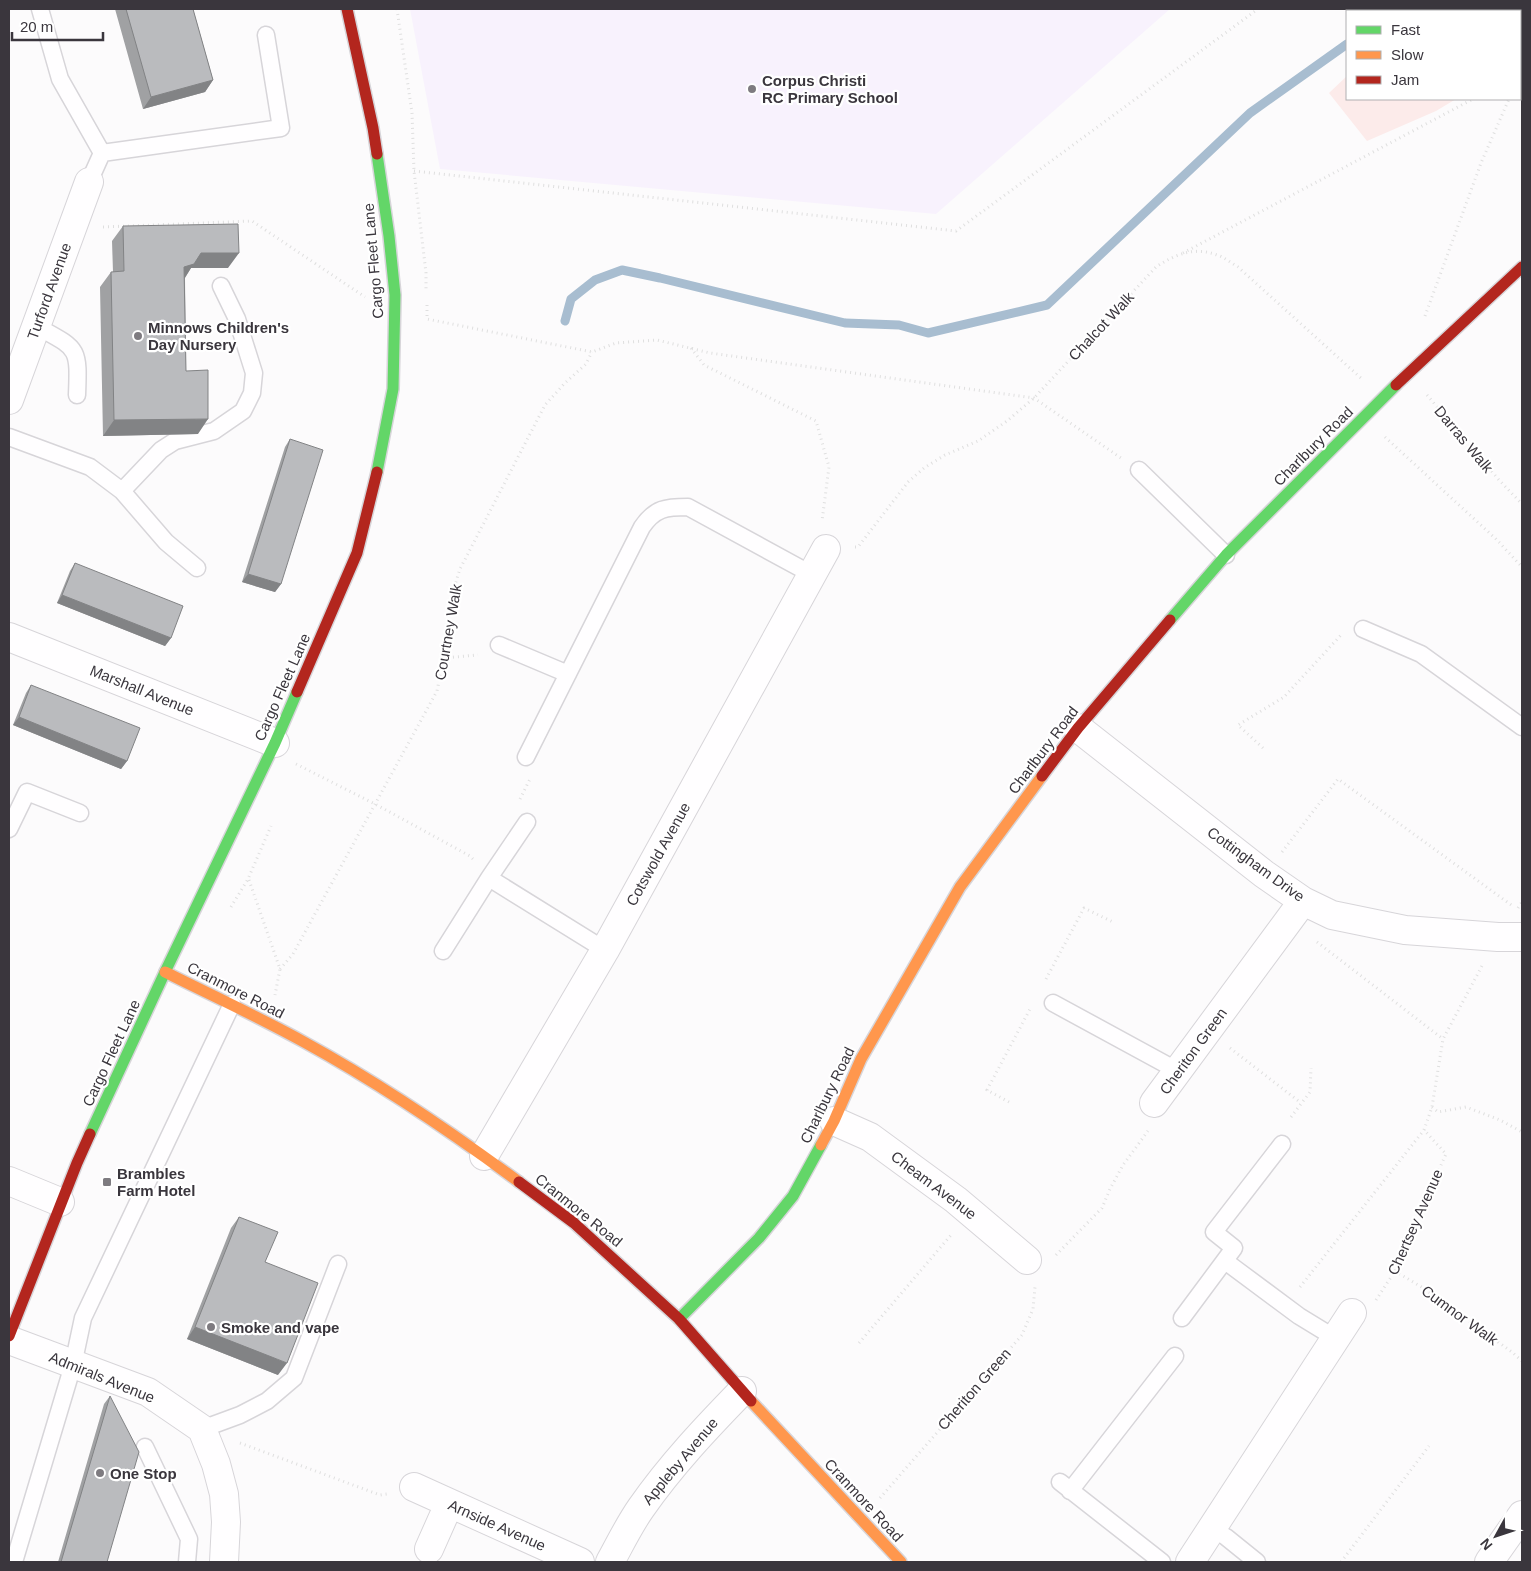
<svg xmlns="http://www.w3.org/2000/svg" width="1531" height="1571" viewBox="0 0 1531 1571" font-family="Arial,sans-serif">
<rect width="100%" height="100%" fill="#fcfbfc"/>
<path fill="#f8f2fd" d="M410,9H1170L936,214L440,169Z"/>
<path fill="#fcebea" d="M1455,9H1522V48L1520,50V11H1451Z
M1347,76V99H1456L1436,111L1367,141L1329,93Z"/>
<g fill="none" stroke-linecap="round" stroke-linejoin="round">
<path stroke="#a8bdd0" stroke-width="9" d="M1377,11L1378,9
M565,321L571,299L595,280L622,270L660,278L845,323L899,325L928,333L1047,305L1250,113L1347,44"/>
<defs>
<path id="lane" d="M40,9L60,79L102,153L89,182
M102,153L281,128L266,35
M36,326C78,349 79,346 77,395
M9,437L90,467L122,491L166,542L197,568
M1139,470L1226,555
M122,491L161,450L175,441L214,431L243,411L252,393L254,373L237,319L221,286
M1363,629L1421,654L1522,727
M499,645L568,674
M526,757L642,527C655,508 666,507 688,507L811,574
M9,829L27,792L80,813
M489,878L527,822
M443,951L489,878L605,950
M1053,1003L1178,1071
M1225,1261L1299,1316L1335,1338
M1182,1318L1234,1248L1214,1232L1282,1144
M202,1429L240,1415L267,1401L294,1378L338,1264
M145,1447L189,1539L187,1562
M1060,1482L1162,1562
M1070,1491L1175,1356
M1213,1529L1226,1537L1257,1562
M14,1562L73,1365L83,1318L232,1004"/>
<path id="street" d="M9,400L89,182
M9,637L275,743
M1078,728L1264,874L1303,901L1332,915L1405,930L1498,937H1522
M1154,1103L1303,901
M834,1121L870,1137L956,1200L1027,1260
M484,1156L605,950L826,549
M9,1181L60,1202
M9,1340L148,1392L202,1429L216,1464L224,1494L226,1522L224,1562
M414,1487L580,1562
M429,1549L449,1504
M610,1562C620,1544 629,1525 641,1508C671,1465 706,1428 742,1391
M1190,1562L1352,1313
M1489,1562L1522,1515"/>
<path id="fast" d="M377,154L389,236L395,295L393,389L377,472
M1170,620L1226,555L1396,385
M90,1134L165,972L275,743L297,692
M679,1319L759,1238L793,1196L821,1145"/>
<path id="slow" d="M165,972C211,995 259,1017 304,1042C379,1083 450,1131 519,1182
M821,1145L834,1121L861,1059L960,887L1042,776
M751,1401L901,1562"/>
<path id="jam" d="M347,9L373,128L377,154
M1396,385L1522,267
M297,692L357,553L377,472
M1042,776L1078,728L1170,620
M519,1182L574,1223L679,1319L751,1401
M9,1336L77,1163L90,1134"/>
</defs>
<use href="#lane" stroke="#d7d5d9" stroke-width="19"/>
<use href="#street" stroke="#d7d5d9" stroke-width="30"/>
<use href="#fast" stroke="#d7d5d9" stroke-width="14"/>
<use href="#slow" stroke="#d7d5d9" stroke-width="14"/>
<use href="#jam" stroke="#d7d5d9" stroke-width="14"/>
<path stroke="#dfdfdf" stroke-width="3" stroke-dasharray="1 4" stroke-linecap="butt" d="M397,9L412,113L414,171L426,273V289
M1520,65L1522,63
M1520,79L1522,75
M414,171L956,231L1258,9
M103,227L252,221L365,297
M1183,253L1473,99
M427,305V319L592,352L616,343L657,340L710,353L1034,398L1121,458
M1425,316L1481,163L1509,99
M691,348L704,365L816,421L829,467L822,521
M1427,395L1499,480L1522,504
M1385,437L1496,539L1522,567
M855,547H858L908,482L924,468L945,455L978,441L1007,421L1034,398L1156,267C1174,255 1194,246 1217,255C1224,257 1231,263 1238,267L1362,379
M443,658L478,655
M1263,748L1238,725L1284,697L1341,635
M296,764L375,804L470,856L473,859
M520,799L530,779
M1282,852L1338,779L1514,907
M249,880L280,969L275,995
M231,907L248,879L271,826
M1518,908L1522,902
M1317,942L1443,1039
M280,969L293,954L437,691C446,649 446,609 460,569L545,405L565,383L586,364L592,352
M1046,979L1084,908L1115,923
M1230,1048L1301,1103
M1009,1102L987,1090L1030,1009
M1432,1107L1438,1112L1466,1107L1500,1120L1522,1132
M1291,1117L1310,1092L1311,1068
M1056,1255L1102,1208L1110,1189L1123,1165L1148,1131
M1395,1271L1423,1288L1512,1352L1522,1361
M1300,1287L1424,1130L1432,1107L1443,1039L1483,964
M1376,1300L1395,1271L1409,1236L1446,1154L1424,1130
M859,1343L951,1235
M240,1443L380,1495L387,1494
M880,1498L1022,1335L1033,1309L1035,1287
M1341,1562L1429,1446"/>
<use href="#lane" stroke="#fffeff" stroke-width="16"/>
<use href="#street" stroke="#fffeff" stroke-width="28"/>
<use href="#fast" stroke="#63d668" stroke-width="11"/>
<use href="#slow" stroke="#ff974d" stroke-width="11"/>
<use href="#jam" stroke="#b3261e" stroke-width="11"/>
</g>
<path fill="#a0a1a3" d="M115,9H193L213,80L205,92L143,109Z
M123,226L228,268H191L185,278L186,371L198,434L103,436L100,287L111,272H113L112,241Z
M290,439L281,584L275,592L242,582L285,447Z
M75,563L171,638L165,646L57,603L70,571Z
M31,685L127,761L121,769L13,725L26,693Z
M239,1217L265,1262L278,1375L187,1339L231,1228Z
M110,1396L107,1562H58L104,1404Z"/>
<path fill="#828385" d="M213,80L205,92L143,109L151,97Z
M201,253H239L228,268H191L184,279V267Z
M208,419L198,434L103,436L114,420Z
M248,574L281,584L275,592L242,582Z
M62,595L171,638L165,646L57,603Z
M19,717L127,761L121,769L13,725Z
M195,1327L287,1363L278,1375L187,1339Z"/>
<path fill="#babbbe" stroke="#828385" d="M126,9H193L213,80L151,97Z
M238,224L239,253H201L194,264L184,267L186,371L208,370V419L114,420L111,272L124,271L123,226Z
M290,439L323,450L281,584L248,574Z
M75,563L183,606L171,638L62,595Z
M31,685L140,728L127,761L19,717Z
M239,1217L278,1232L265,1262L318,1283L287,1363L195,1327Z
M110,1396L139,1452L107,1562H61Z"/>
<g fill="#7e7b80" stroke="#fff" stroke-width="2">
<circle cx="752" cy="89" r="5"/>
<circle cx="138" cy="336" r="5"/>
<rect x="102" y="1177" width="10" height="10" rx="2.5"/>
<circle cx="211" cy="1327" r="5"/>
<circle cx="100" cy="1473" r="5"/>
</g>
<g text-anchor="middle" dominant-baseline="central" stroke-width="4.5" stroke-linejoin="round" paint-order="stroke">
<g font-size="15" font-weight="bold" fill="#3a363d" stroke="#fff" text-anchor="start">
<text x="762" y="80">Corpus Christi<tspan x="762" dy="17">RC Primary School</tspan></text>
<text x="148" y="327">Minnows Children's<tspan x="148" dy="17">Day Nursery</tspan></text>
<text x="117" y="1173">Brambles<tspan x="117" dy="17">Farm Hotel</tspan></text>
<text x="221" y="1327">Smoke and vape</text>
<text x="110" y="1473">One Stop</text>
</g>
<g font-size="15" fill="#3a363d" stroke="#fff">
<text transform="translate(373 261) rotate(-95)">Cargo Fleet Lane</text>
<text transform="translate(49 291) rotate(-70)">Turford Avenue</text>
<text transform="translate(1101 326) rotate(-47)">Chalcot Walk</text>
<text transform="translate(1464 439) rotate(50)">Darras Walk</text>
<text transform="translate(1313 446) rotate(-45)">Charlbury Road</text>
<text transform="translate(448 632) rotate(-80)">Courtney Walk</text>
<text transform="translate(282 687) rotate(-66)">Cargo Fleet Lane</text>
<text transform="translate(142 690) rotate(22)">Marshall Avenue</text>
<text transform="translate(1043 750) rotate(-53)">Charlbury Road</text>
<text transform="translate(658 854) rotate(-61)">Cotswold Avenue</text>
<text transform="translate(1256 864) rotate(36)">Cottingham Drive</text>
<text transform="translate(236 990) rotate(27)">Cranmore Road</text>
<text transform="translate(1193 1051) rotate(-54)">Cheriton Green</text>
<text transform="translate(111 1053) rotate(-65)">Cargo Fleet Lane</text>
<text transform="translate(827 1095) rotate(-64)">Charlbury Road</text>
<text transform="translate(934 1185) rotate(37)">Cheam Avenue</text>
<text transform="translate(579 1210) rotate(39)">Cranmore Road</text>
<text transform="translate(1415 1222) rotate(-66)">Chertsey Avenue</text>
<text transform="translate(1460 1315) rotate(36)">Cumnor Walk</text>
<text transform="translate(102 1377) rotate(22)">Admirals Avenue</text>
<text transform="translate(974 1389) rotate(-49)">Cheriton Green</text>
<text transform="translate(680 1461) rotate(-50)">Appleby Avenue</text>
<text transform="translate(864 1500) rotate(47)">Cranmore Road</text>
<text transform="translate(497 1525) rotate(24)">Arnside Avenue</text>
</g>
</g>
<rect width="1531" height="1571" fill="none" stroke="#3a363d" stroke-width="20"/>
<rect x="1346" y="10" width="175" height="90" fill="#ffffff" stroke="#b0afb1"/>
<rect x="1356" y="26" width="25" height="8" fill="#63d668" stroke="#b0afb1"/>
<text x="1391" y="35" font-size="15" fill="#3a363d">Fast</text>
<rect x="1356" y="51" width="25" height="8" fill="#ff974d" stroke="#b0afb1"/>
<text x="1391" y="60" font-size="15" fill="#3a363d">Slow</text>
<rect x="1356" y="76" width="25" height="8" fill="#b3261e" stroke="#b0afb1"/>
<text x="1391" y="85" font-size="15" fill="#3a363d">Jam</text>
<g transform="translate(1496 1536) rotate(230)" stroke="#ffffff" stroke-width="4" paint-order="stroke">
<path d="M0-4L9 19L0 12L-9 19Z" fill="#3a363d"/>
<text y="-8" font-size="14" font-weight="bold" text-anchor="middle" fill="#3a363d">N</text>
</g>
<path d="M12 32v8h91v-8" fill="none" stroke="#3a363d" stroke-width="2.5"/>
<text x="20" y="32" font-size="15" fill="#3a363d" stroke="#ffffff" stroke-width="4" paint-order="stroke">20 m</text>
</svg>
